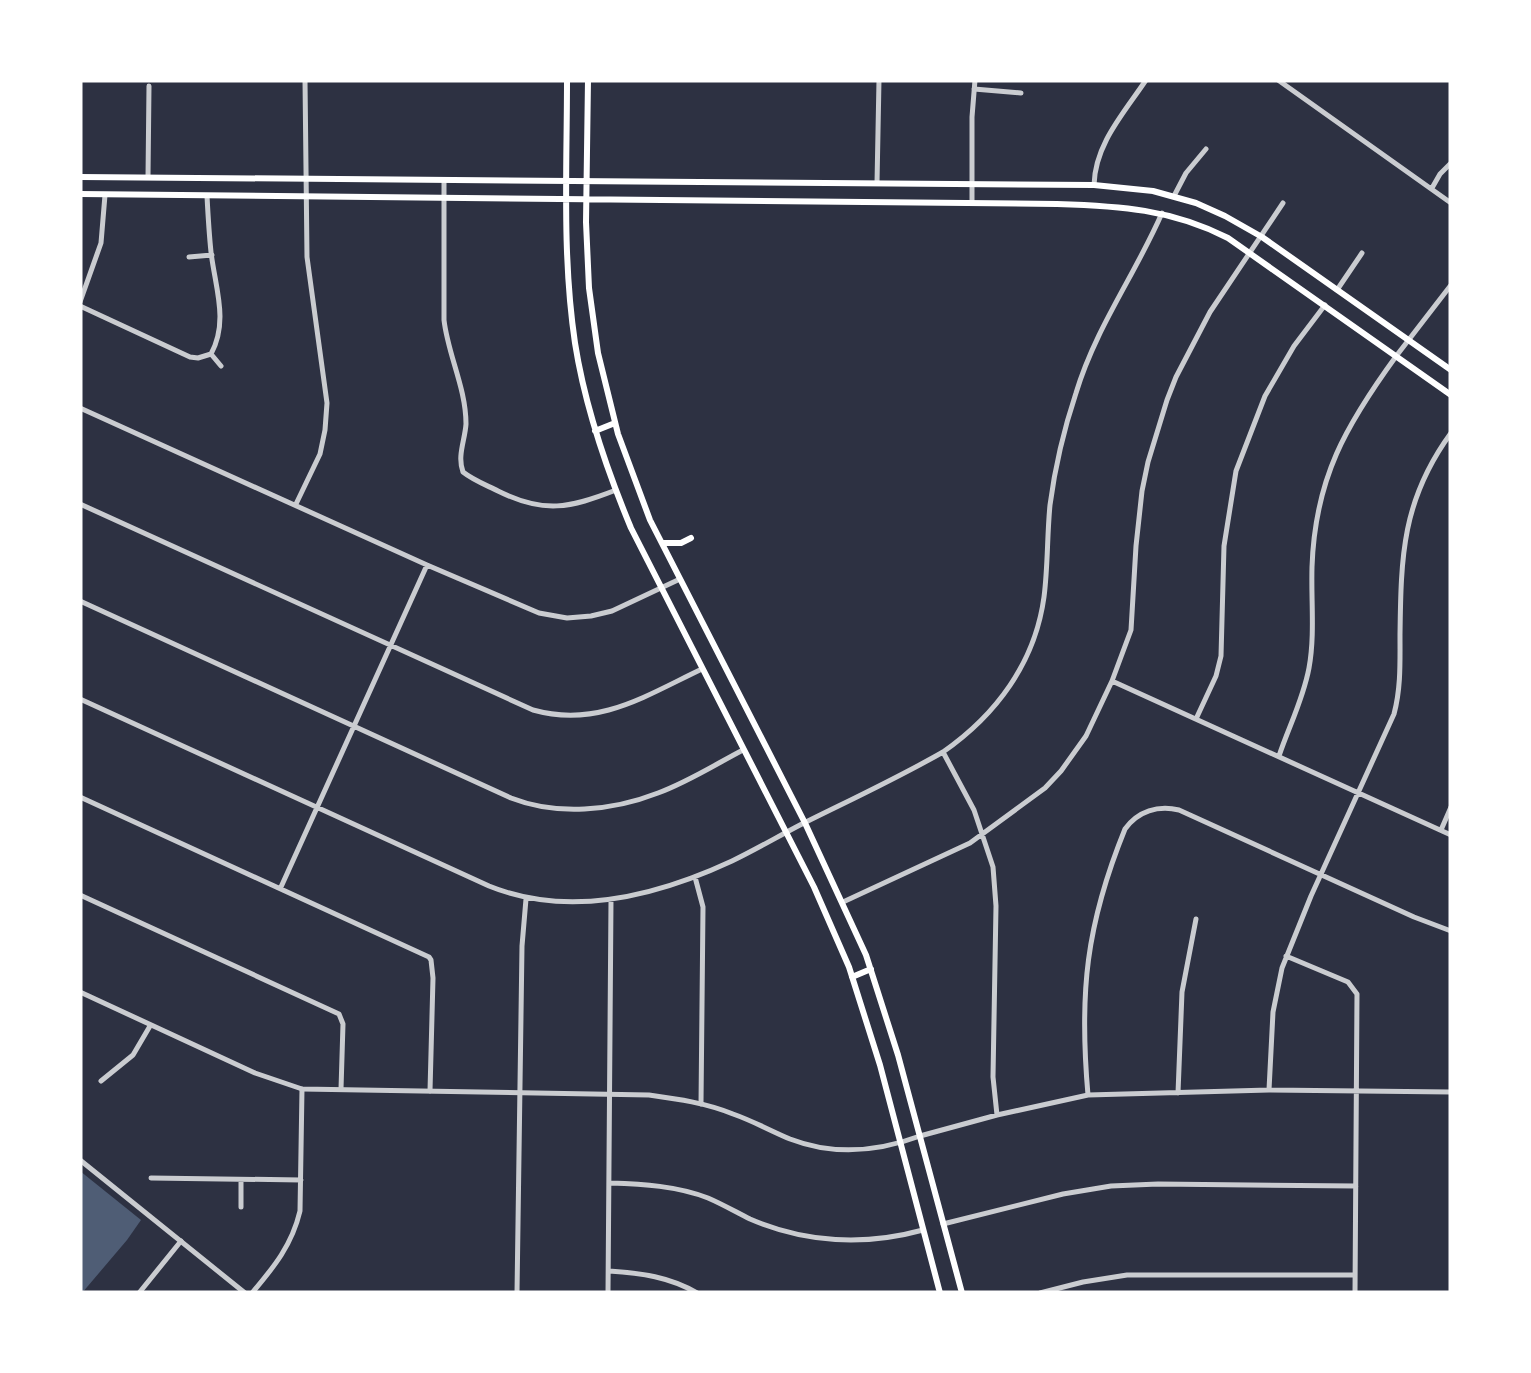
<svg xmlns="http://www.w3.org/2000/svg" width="1531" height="1373" viewBox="0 0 1531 1373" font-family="Montserrat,sans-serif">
<rect width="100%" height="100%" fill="#2d3142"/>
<path fill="#4f5d75" d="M80,1171L141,1220L127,1240L82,1293H80Z"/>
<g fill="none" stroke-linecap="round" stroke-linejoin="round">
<path stroke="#caccd0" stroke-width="5" d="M1278,80L1451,203
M974,89L1021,93
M148,177L149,86
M444,181V320C448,355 466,388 466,424C465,440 457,456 463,472C473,480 486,485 498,491C544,514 570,508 616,490
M877,183L879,80
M1094,185C1095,144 1124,113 1146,80
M1432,188L1440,174L1451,163
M1174,196L1186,173L1206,149
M972,203V117L975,80
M189,257L212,255
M1337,290L1362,253
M80,302L101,243L105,195
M80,306L190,357L198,358L211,354C229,321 215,287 211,252C209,233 208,215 207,196
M211,354L221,366
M80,408L427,565L539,613L567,618L591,616L612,611L680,579
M80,504L533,710C598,728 645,696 702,669
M296,504L320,454L325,430L327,403L307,257L305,80
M80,601L511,798C557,816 612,811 658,793C688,782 716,764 743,750
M1112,681L1451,835
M80,699L489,886C570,919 657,896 732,861C755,850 777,837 800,825C848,801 896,779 943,752C996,715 1035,663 1044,597C1048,566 1047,535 1050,505C1055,467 1064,429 1076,393C1096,327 1135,275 1162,213
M1196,719L1216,676L1221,656L1224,546L1236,471L1265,396L1294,346L1325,305
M943,752L974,810L993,867L996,906L993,1077L997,1115
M1279,756C1289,726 1303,700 1309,668C1315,635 1311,601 1312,567C1315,478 1346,425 1397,355
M80,797L429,957L431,960L433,978L430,1091
M1441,830L1451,807
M695,877L703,907L701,1104
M281,887L427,565
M80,895L339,1014L343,1024L341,1089
M843,902L970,843L1045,788L1061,771L1086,736L1112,681L1131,630L1136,546L1142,491L1148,462L1167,400L1176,377L1210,312L1283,203
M1286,956L1348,982L1357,994L1355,1293
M101,1081L133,1055L150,1026
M1269,1090L1273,1012L1282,968L1311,896L1394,714C1401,688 1400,662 1400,635C1401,556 1402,500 1451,433
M1178,1093L1182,992L1196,919
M1088,1095C1079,993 1086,925 1125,829C1138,811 1158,805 1179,810L1414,917L1451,931
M920,1136L997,1115L1088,1095L1269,1090L1451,1092
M151,1178L301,1180
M610,1183C643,1184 677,1186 708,1198C722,1204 736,1212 750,1219C805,1243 865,1246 923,1230
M241,1207V1180
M943,1224L1063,1194L1111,1186L1158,1184L1356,1186
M609,1271C641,1273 670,1277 697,1293
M139,1293L181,1241
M252,1293C274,1267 292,1245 300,1211L302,1089
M517,1293L522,946L526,899
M608,1293L611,900
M1040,1293L1083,1282L1127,1275H1355"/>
<path stroke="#caccd0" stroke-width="5" d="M1397,355L1451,285
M80,992L255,1073L302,1089L649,1095C678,1099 706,1103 733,1114C753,1121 771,1131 790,1139C834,1156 877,1152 920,1136
M80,1160L245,1293"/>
<path stroke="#fff" stroke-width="6" d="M567,80C567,168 562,256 575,343C585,407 606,468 631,528L814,887L849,967L880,1065L940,1293
M588,80L586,222L589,288L598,353L618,434L650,520L805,823L866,955L898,1055L962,1293
M80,177L1094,185L1153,191L1196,203L1225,216L1262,237L1451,370
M80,194L1057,204C1120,206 1171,209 1228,238L1451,395
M595,431L615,423
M662,543H681L691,538
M852,977L871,969"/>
</g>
<rect width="1531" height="1373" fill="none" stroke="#ffffff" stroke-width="165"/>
</svg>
